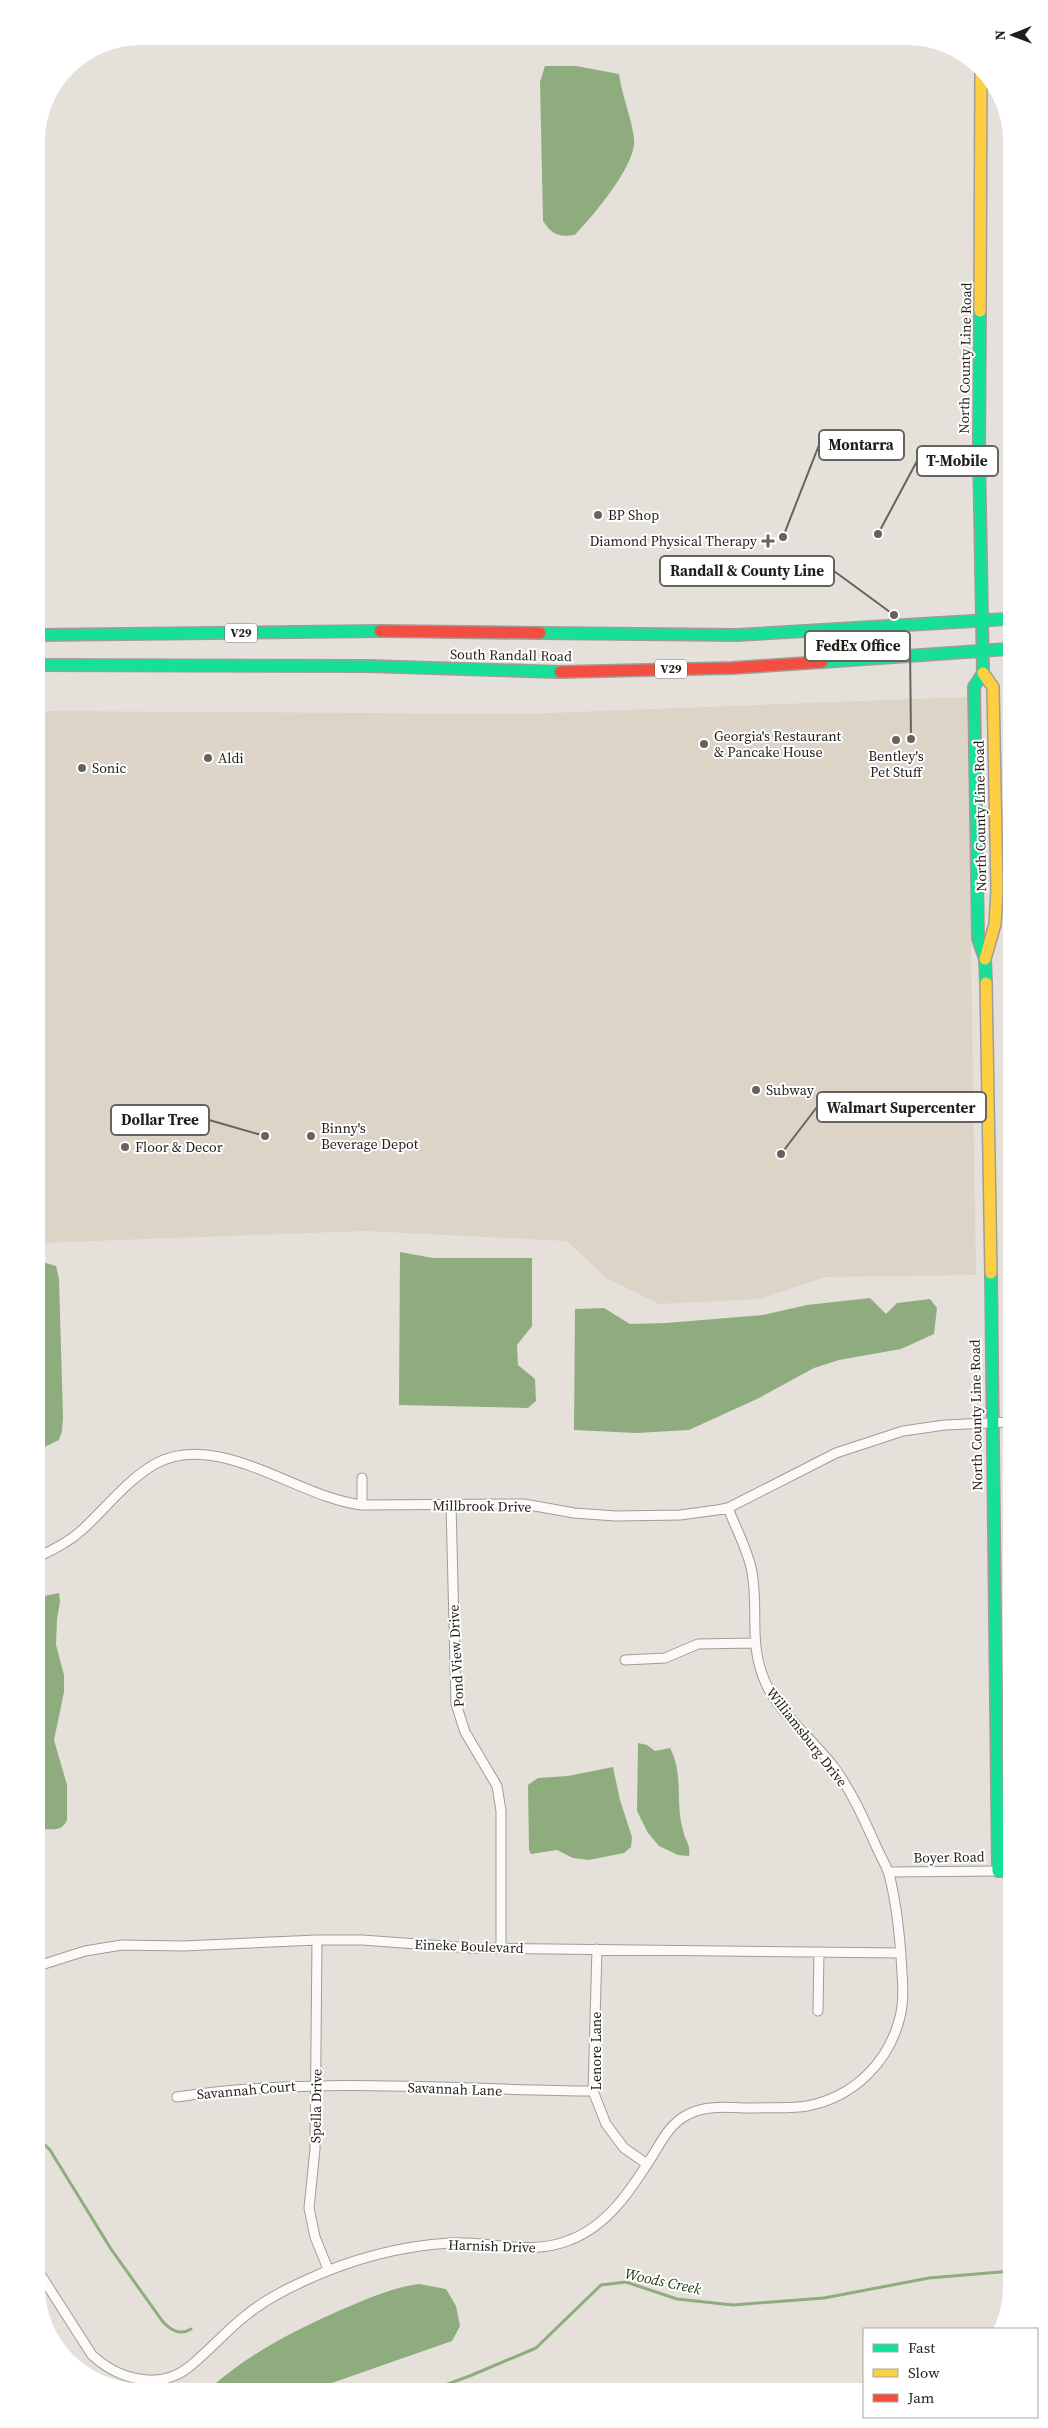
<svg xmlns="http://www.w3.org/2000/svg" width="1048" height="2428" viewBox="0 0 1048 2428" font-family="'Source Serif 4',serif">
<rect width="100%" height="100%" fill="#e6e0da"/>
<path fill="#ddd4c8" d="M1003,102L1006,107L1007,571Z
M967,697L976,1275L825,1277L760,1299L659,1304L606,1278L567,1241L365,1231L39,1243L38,711L523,714Z"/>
<path fill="#8fac7f" d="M545,66H576L619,74C622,96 631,116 634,138C638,164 592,217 575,235C559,237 552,235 543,221L540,82Z
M400,1252L433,1258H532V1326L517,1345L518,1365L535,1379L536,1401L528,1408L399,1405Z
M39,1261L56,1266L59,1279L63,1417L62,1431L59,1440L40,1449Z
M870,1298L886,1314L897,1303L930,1299L937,1308L934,1334L901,1349L839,1360L814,1368L759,1398L689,1430L636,1433L574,1430L575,1309L604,1308L630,1324L666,1323L763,1315L807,1305Z
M59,1593L60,1602L57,1619L56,1645L64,1675V1692L54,1740L67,1785V1820C62,1832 52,1829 41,1829L40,1597Z
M638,1743L647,1745L655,1751L670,1748C684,1774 675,1804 683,1830C685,1841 691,1844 689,1856L678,1855L659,1846L648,1833L637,1811Z
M613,1767L620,1800L632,1837L631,1847L624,1853L589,1860L573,1858L557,1850L531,1854L529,1850L528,1785L538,1778L568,1776Z
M419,2284L446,2289L456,2306L460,2326L452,2341L326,2385L319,2390L207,2391C248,2354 293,2331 343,2309C370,2298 390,2288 419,2284Z"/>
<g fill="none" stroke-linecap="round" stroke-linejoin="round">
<path stroke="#8fac7f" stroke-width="3" d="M41,2141L50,2150L111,2249L163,2322C171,2330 180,2336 191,2329
M432,2390L472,2375L536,2348L601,2285L626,2282L677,2299L733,2305L824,2298L929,2278L1012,2271"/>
<defs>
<path id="street" d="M362,1505V1478
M451,1505L456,1704L465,1732L497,1786L501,1811V1947
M40,1556C55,1549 69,1542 82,1530C105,1509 127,1480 155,1464C218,1429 298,1498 362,1505L524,1504L574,1513L616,1516L680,1515L717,1510L728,1508L836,1453L903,1431L945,1425L1010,1422
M625,1660L665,1658L698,1644L754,1643
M889,1872L998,1871
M317,1940L315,2149L309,2208L315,2237L328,2269
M597,1949L593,2091L606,2124L624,2148L647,2164
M41,1965L85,1951L122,1945L183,1946L317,1940H362L472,1948L901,1953
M818,2011L819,1952
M177,2097C315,2076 454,2090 593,2091
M42,2277L92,2355C118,2379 159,2391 189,2367C209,2351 225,2332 245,2316C263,2301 282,2291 304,2281C349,2260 399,2246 450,2243C490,2241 531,2256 570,2240C609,2225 632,2188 653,2155C662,2140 671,2123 687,2115C707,2104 732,2108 754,2108C771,2107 790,2109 807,2106C854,2097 889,2062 900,2017C905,1997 902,1977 901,1956C899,1929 896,1901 889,1874C886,1865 880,1855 876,1846C864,1819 851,1790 833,1766C814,1741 779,1712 766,1684C748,1645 759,1611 752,1572C748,1550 736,1529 728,1508"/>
<path id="fast" d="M980,311L979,452L983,673L974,687L978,939L985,959L986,983
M540,633L737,635L1007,619
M38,635L380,631
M822,662L1008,649
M38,665L368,666L560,672
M991,1273L998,1871H1011"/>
<path id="slow" d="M980,311L981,72
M983,673L993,687L997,890L995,924L985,959
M986,983L991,1273"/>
<path id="jam" d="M380,631L540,633
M560,672L732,668L822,662"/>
</defs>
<use href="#street" stroke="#a09c98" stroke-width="11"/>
<use href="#fast" stroke="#a09c98" stroke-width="14"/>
<use href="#slow" stroke="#a09c98" stroke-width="14"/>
<use href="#jam" stroke="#a09c98" stroke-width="14"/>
<use href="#street" stroke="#fbfaf9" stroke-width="9"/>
<use href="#fast" stroke="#16e098" stroke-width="11"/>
<use href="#slow" stroke="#ffcf43" stroke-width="11"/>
<use href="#jam" stroke="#f24e42" stroke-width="11"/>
</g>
<g fill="#66625d" stroke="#fff" stroke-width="2">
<circle cx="598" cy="515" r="5"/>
<path d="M765.5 533.5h5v5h5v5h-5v5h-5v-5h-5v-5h5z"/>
<circle cx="896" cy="740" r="5"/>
<circle cx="704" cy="744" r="5"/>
<circle cx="208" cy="758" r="5"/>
<circle cx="82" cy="768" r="5"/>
<circle cx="756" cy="1090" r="5"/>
<circle cx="311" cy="1136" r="5"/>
<circle cx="125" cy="1147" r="5"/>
</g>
<g text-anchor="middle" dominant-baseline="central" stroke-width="4" stroke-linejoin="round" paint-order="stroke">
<g fill="#fff" stroke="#64625f" stroke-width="1">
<rect x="225" y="623.5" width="32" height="19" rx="4"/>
<rect x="655" y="659.5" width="32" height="19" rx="4"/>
</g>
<g font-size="12" font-weight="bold" fill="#211e1a">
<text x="241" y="633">V29</text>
<text x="671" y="669">V29</text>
</g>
<g font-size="14" fill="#211e1a" stroke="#fff">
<text transform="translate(965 358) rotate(-89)">North County Line Road</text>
<text transform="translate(511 655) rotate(1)">South Randall Road</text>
<text transform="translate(980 816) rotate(-91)">North County Line Road</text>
<text transform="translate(976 1415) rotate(-91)">North County Line Road</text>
<text transform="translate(482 1506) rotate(1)">Millbrook Drive</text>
<text transform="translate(456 1656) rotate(-93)">Pond View Drive</text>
<text transform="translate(807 1737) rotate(52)">Williamsburg Drive</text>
<text transform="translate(949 1857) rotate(-1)">Boyer Road</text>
<text transform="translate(469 1946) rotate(2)">Eineke Boulevard</text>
<text transform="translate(596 2051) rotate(-90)">Lenore Lane</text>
<text transform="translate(455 2089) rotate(2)">Savannah Lane</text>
<text transform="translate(246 2090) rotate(-5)">Savannah Court</text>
<text transform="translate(316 2106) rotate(-89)">Spella Drive</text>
<text transform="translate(492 2246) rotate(2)">Harnish Drive</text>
</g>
<g font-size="14" fill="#211e1a" stroke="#fff" text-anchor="start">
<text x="608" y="515">BP Shop</text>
<text x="757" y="541" text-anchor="end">Diamond Physical Therapy</text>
<text x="714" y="736">Georgia's Restaurant<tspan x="714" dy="16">&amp; Pancake House</tspan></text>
<text x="896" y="756" text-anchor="middle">Bentley's<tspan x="896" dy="16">Pet Stuff</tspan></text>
<text x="218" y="758">Aldi</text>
<text x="92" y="768">Sonic</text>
<text x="766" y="1090">Subway</text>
<text x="321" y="1128">Binny's<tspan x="321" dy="16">Beverage Depot</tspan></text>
<text x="135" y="1147">Floor &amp; Decor</text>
</g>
<g font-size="15" font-style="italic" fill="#19370b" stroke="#fff">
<text transform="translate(663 2281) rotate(12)">Woods Creek</text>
</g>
</g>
<path d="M0 0H1048V2428H0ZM141 45H907A96 96 0 0 1 1003 141V2287A96 96 0 0 1 907 2383H141A96 96 0 0 1 45 2287V141A96 96 0 0 1 141 45Z" fill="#fff" fill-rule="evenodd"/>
<path fill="none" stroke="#66625d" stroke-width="2" d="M783 537L819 445M878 534L917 461M894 615L834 571M911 739L910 646M781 1154L817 1107M265 1136L209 1120"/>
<g fill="#66625d" stroke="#fff" stroke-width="2">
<circle cx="783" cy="537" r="5"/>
<circle cx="878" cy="534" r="5"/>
<circle cx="894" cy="615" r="5"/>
<circle cx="911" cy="739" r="5"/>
<circle cx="781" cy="1154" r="5"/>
<circle cx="265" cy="1136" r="5"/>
</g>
<g fill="#fff" stroke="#66625d" stroke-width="2">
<rect x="819" y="430" width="85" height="30" rx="5"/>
<rect x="917" y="446" width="81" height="30" rx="5"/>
<rect x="660" y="556" width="174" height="30" rx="5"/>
<rect x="805" y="631" width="105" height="30" rx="5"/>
<rect x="817" y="1092" width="169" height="30" rx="5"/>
<rect x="111" y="1105" width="98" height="30" rx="5"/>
</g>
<g font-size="15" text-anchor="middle" font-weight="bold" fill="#211e1a">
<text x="861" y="450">Montarra</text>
<text x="957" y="466">T-Mobile</text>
<text x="747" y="576">Randall &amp; County Line</text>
<text x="858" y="651">FedEx Office</text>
<text x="901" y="1113">Walmart Supercenter</text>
<text x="160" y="1125">Dollar Tree</text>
</g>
<rect x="863" y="2328" width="175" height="90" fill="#ffffff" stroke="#a6a5a3"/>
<rect x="873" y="2344" width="25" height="8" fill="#16e098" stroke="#a6a5a3"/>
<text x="908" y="2353" font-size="15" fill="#211e1a">Fast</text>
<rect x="873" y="2369" width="25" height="8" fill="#ffcf43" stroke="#a6a5a3"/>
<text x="908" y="2378" font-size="15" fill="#211e1a">Slow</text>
<rect x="873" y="2394" width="25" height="8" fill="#f24e42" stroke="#a6a5a3"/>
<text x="908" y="2403" font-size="15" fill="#211e1a">Jam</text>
<g transform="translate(1013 35) rotate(269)" stroke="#ffffff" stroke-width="4" paint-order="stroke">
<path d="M0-4L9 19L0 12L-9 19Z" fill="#211e1a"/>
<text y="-8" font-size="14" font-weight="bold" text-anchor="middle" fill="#211e1a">N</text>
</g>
</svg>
